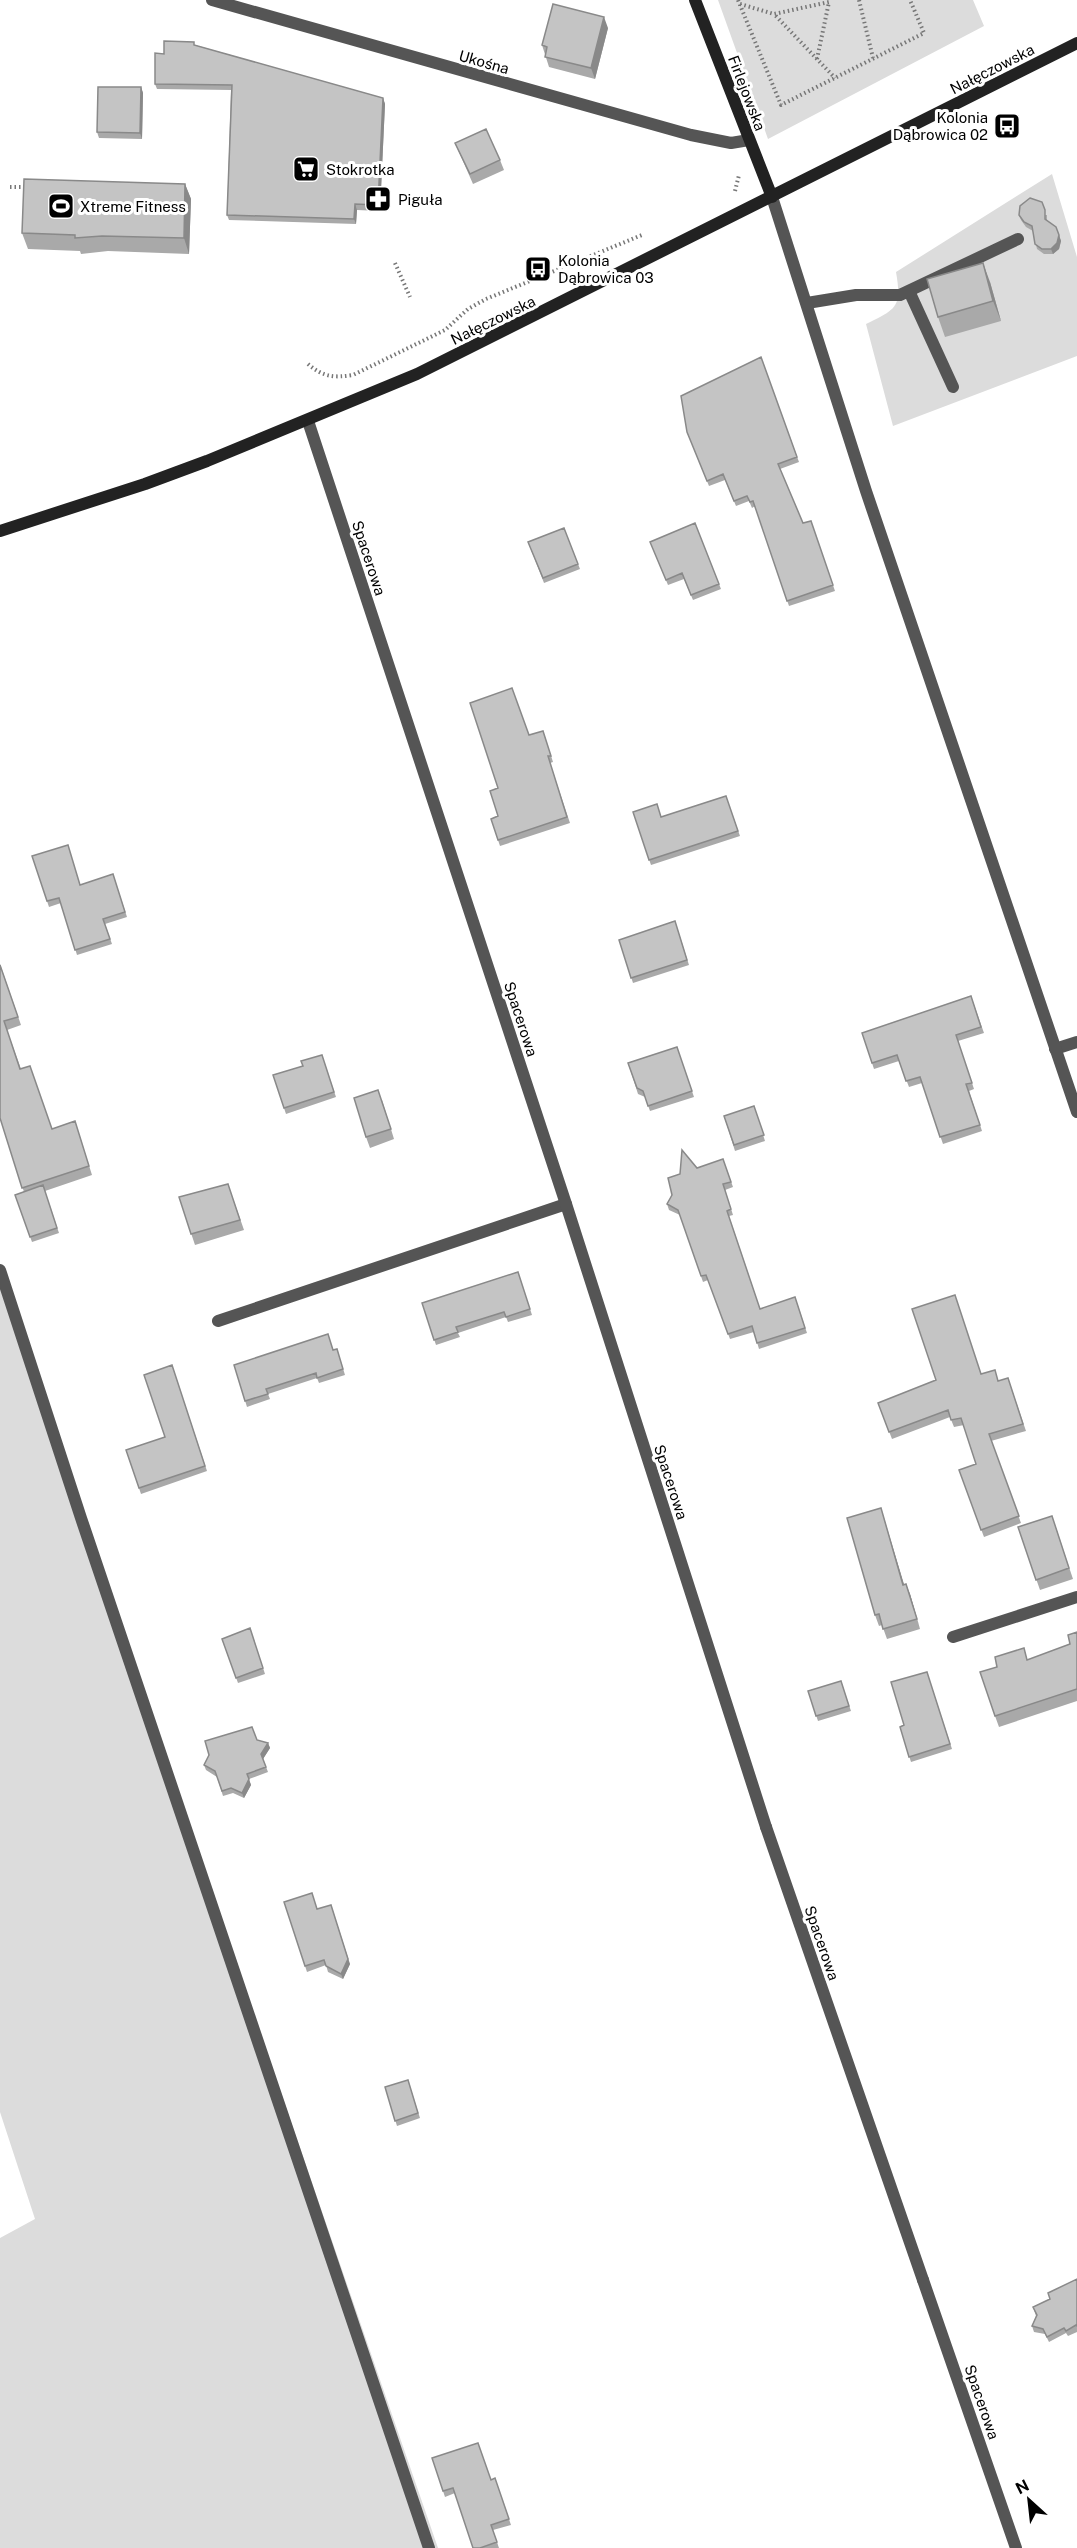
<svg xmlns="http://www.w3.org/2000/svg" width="1077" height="2548" viewBox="0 0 1077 2548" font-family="'Public Sans',sans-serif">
<rect width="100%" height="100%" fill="#fff"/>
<path fill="#dcdcdc" d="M718,0H973L984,26L768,139Z
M1052,174L1077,257V356L893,426L866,324C897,309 902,307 896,272Z
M0,1278L438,2548H0V2238L35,2219L0,2112Z"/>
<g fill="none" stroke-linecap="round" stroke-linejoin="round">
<path stroke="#777" stroke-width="4" stroke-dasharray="1.5 3" stroke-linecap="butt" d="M738,0L781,105L924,33L910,0
M859,0L873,58
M740,4L774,14
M817,59L829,2L774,14L835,78
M10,187H27
M735,191L739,175
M395,263L410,297
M308,364C323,377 334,378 353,375L445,330L468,309L486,299L642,235"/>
<path stroke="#555" stroke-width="12" d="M909,291L953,387
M807,303L856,295H900L1018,239
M1055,1049L1077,1042
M218,1321L566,1204
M953,1637L1077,1597
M766,1827L923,2280"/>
<path stroke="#555" stroke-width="12" d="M212,0L691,135L731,143L749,140
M772,197L866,491L1077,1112
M308,421L566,1204L766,1827
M0,1270L81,1518L429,2548
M923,2280L1016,2548"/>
<path stroke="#222" stroke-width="12" d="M695,0L772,197
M0,531L145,484L207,461L417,374L1077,43"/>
</g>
<path fill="#a9a9a9" d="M608,28L595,79L549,67L542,45Z
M195,45L383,98L385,104L380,211L357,210L356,224L229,220L227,215L231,90L157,89L155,84L164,54Z
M141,87L143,93L142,139L99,138L97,132Z
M455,143L500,160L504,170L473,184Z
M185,184L191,199L189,254L108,251L81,254L80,251L28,249L22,233Z
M1019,215H1047V221L1059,235L1061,241L1059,249L1053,254H1044L1037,249L1033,231L1026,227L1021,220Z
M990,282L1001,321L945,337L938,317Z
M761,357L799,462L780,469L803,523L811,521L835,591L789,606L755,506L752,508L749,501L736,506L725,480L709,486L687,432Z
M695,523L721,589L693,600L684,579L668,585L650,542Z
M564,528L580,569L544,583L528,542Z
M543,731L553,762L550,763L570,823L500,846L491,819L498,816V788L529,735Z
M726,796L740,836L651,865L633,812L661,817Z
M32,856L81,885L113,874L127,917L105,924L112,944L77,955L61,903L49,907Z
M675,921L689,965L633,983L619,940Z
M0,964L21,1025L7,1030L21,1069L52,1129L75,1121L92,1175L45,1191L59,1233L32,1242L15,1195L24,1192L0,1118Z
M971,996L984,1033L958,1041L974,1089L969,1091L982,1131L943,1144L922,1083L909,1087L899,1061L874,1069L862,1033Z
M677,1047L694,1097L650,1111L645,1097L638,1094L628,1063Z
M322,1055L336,1097L286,1114L273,1075L303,1066Z
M382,1100L394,1139L370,1148L366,1137Z
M754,1106L765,1141L735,1151L724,1116Z
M723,1159L733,1187L725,1190L733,1215L729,1216L760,1309L795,1297L807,1333L759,1349L754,1332L730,1339L708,1280L703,1282L680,1215L669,1210L667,1204Z
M228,1184L244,1230L195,1245L179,1197Z
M518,1272L532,1315L508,1322L506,1317L458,1333L460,1337L436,1345L422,1303Z
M337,1349L345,1375L319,1383L317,1378L268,1394L270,1399L247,1407L234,1365Z
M172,1365L207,1471L141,1494L126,1450L165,1437Z
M982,1374L999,1381L1008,1378L1026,1431L991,1441L1021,1523L984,1537L959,1470L976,1464L964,1425L954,1427L950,1417L892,1439L878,1403Z
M881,1508L904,1584L910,1594L920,1629L887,1639L882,1625L879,1626L875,1615Z
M1052,1516L1073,1579L1040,1590L1018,1527Z
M250,1628L265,1674L238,1683L222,1639Z
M1077,1632V1701L999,1727L995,1716L1028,1660L1070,1644Z
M927,1672L952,1749L911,1762L900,1727L904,1725Z
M841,1681L851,1711L818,1721L808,1691Z
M257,1740L268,1743L270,1748L263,1759L268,1772L249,1779L251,1785L244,1798L233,1793L223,1796L217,1777L206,1770L204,1765Z
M284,1902L317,1909L350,1964L343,1979L328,1972L326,1965L307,1972Z
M408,2080L420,2118L397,2126L385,2087Z
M1077,2279V2332L1068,2336L1066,2333L1049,2342L1045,2334L1034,2332L1032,2326L1036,2316L1033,2307L1050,2299L1048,2293Z
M432,2458L491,2480L495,2478L511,2525L493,2530L499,2548H473L455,2493L445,2497Z"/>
<path fill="#898989" d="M604,17L608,28L595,79L591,68Z
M141,87L143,93L142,139L140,133Z
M383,98L385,104L380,211L378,205Z
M185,184L191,199L189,254L184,238Z
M355,204L357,210L356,224L354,219Z
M1059,235L1061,241L1059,249L1053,254L1051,249Z
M983,263L990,282L1001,321L993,301Z
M881,1508L884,1519L907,1595L903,1585Z
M906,1584L910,1594L920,1629L917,1619Z
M268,1743L270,1748L263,1759L261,1754Z
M247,1774L251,1785L244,1798L242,1793Z
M331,1905L350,1964L343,1979L341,1974Z"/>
<path fill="#c4c4c4" stroke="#898989" stroke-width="1.5" d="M553,4L604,17L591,68L545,57L547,47L542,45Z
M164,41L194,42V45L383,98L378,205L355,204L354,219L227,215L232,85L155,84V53L164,54Z
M98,87H141L140,133L97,132Z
M486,129L500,160L470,174L455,143Z
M24,179L185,184L184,238L102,236L75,238V235L22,233Z
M1030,198L1042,202L1045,210V219L1056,227L1059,235L1057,243L1051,249H1042L1035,244L1032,226L1024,222L1019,215L1020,206Z
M983,263L993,301L938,317L927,279Z
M761,357L797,457L778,464L803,523L811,521L833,585L787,601L753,501L750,502L747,496L734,501L723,474L707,481L687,432L681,396Z
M695,523L719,584L691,595L682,573L666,580L650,542Z
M564,528L578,564L543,578L528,542Z
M512,688L529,735L543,731L551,756H548L567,817L498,840L491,819L498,816L490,791L498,788L470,703Z
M726,796L738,831L649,860L633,812L657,804L661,817Z
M68,845L80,885L113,874L125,912L103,919L110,939L75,950L59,898L47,901L32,856Z
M675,921L687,960L631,978L619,940Z
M0,965L18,1017L4,1021L20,1069L30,1066L52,1129L75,1121L89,1166L22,1188L0,1118Z
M971,996L981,1027L956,1035L972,1083L966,1084L980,1125L940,1137L920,1077L906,1081L897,1055L872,1063L862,1033Z
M677,1047L692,1091L648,1106L643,1091L637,1088L628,1063Z
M322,1055L334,1092L284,1108L273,1075L303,1066L301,1061Z
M378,1090L391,1129L366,1137L354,1098Z
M754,1106L764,1135L734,1145L724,1116Z
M682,1150L697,1168L723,1159L731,1182L723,1184L731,1209L727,1211L760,1309L795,1297L805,1328L757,1343L752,1326L728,1334L706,1275L701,1276L678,1210L667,1204L672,1195L668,1178L680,1174Z
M228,1184L240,1220L191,1234L179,1197Z
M43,1185L57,1228L30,1237L15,1195Z
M518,1272L530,1309L506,1317L504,1312L456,1327L458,1332L434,1340L422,1303Z
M955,1295L981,1374L995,1370L998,1381L1008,1378L1023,1424L989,1434L1019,1516L981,1530L959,1470L976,1464L961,1418L951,1420L948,1410L889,1432L878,1403L936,1380L912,1309Z
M328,1334L333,1350L337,1349L343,1369L317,1378L316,1373L266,1389L268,1394L245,1401L234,1365Z
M172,1365L205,1466L139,1488L126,1450L165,1437L144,1375Z
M881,1508L903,1585L906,1584L917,1619L883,1629L879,1614L875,1615L847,1518Z
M1052,1516L1069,1568L1036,1580L1018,1527Z
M250,1628L263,1668L236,1678L222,1639Z
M1077,1632V1689L995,1716L980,1672L997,1667L995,1657L1024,1648L1027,1660L1070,1644L1068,1635Z
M927,1672L950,1744L909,1757L900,1727L904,1725L891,1682Z
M841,1681L849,1706L816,1716L808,1691Z
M252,1727L257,1740L268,1743L261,1754L266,1767L247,1774L249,1779L242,1793L231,1788L222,1791L215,1771L204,1765L209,1755L205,1741Z
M312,1893L317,1909L331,1905L348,1959L341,1974L326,1966L324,1960L305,1966L284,1902Z
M408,2080L418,2113L395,2121L385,2087Z
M1077,2279V2326L1076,2325L1066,2331L1064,2328L1047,2337L1043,2329L1032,2326L1037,2315L1033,2307L1050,2299L1048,2293Z
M478,2443L491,2480L495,2478L509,2519L491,2525L497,2542L480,2548H473L453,2488L443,2491L432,2458Z"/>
<defs>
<symbol id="bus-square" viewBox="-11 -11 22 22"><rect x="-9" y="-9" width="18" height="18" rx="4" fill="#000" stroke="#fff"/><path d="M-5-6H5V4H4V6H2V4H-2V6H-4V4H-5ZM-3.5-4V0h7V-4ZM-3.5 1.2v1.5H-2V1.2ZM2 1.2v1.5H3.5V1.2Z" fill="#fff"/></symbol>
<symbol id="supermarket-square" viewBox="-11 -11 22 22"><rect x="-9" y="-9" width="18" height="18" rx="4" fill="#000" stroke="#fff"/><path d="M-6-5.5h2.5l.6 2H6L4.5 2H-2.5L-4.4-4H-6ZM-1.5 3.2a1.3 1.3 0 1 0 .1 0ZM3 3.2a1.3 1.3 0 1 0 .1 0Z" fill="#fff"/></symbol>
<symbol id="pharmacy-square" viewBox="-11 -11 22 22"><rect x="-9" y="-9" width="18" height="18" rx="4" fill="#000" stroke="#fff"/><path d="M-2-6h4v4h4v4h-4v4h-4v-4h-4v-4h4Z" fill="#fff"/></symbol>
<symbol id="stadium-square" viewBox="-11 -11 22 22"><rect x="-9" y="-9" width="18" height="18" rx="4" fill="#000" stroke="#fff"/><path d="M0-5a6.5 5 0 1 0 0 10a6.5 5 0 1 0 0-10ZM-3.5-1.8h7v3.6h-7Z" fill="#fff"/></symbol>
</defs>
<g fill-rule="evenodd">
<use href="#bus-square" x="992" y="111" width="30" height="30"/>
<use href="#supermarket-square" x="291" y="154" width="30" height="30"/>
<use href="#pharmacy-square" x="363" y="184" width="30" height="30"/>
<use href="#stadium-square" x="46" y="191" width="30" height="30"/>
<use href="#bus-square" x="523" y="254" width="30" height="30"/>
</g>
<g text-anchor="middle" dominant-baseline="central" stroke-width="6" stroke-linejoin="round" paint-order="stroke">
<g font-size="15" fill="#000" stroke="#fff">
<text transform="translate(484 62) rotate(16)">Ukośna</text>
<text transform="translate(992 69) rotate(-27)">Nałęczowska</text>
<text transform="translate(747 93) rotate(69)">Firlejowska</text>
<text transform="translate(493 320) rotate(-26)">Nałęczowska</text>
<text transform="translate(369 558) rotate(72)">Spacerowa</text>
<text transform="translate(521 1019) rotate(72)">Spacerowa</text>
<text transform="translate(671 1482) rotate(72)">Spacerowa</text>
<text transform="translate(822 1943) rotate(71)">Spacerowa</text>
<text transform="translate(982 2402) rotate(71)">Spacerowa</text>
</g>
<g font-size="15" fill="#000" stroke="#fff" text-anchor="start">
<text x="988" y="117" text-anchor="end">Kolonia<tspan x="988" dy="17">Dąbrowica 02</tspan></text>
<text x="326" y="169">Stokrotka</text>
<text x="398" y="199">Piguła</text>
<text x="80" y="206">Xtreme Fitness</text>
<text x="558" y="260">Kolonia<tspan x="558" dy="17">Dąbrowica 03</tspan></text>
</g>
</g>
<g transform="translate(1029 2500) rotate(333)" stroke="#ffffff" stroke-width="4.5" paint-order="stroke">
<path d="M0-4.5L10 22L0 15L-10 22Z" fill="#000000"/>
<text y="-9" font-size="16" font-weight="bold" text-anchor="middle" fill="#000000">N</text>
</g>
</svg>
